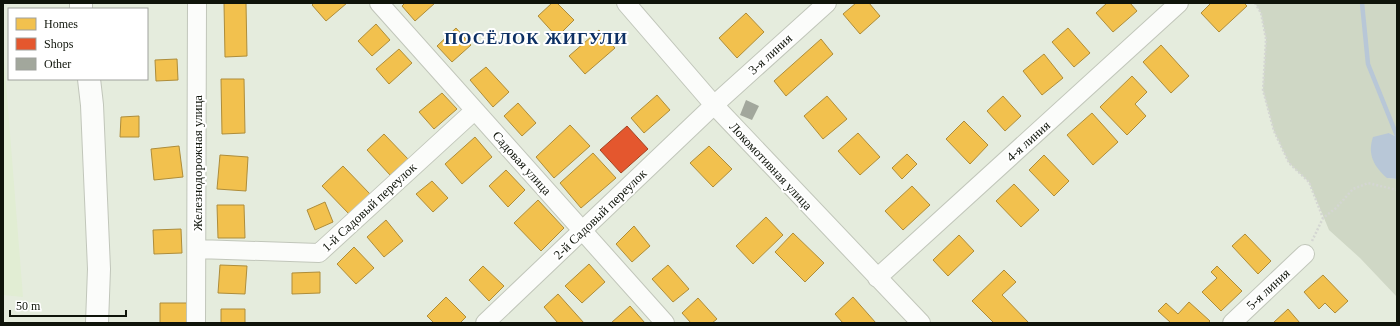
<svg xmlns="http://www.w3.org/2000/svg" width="1400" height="326" viewBox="0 0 1400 326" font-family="'Times New Roman',serif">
<rect width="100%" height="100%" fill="#e5ecdd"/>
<path fill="#e1edd3" d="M3,45L23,297L3,295Z"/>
<path fill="#cfd7c5" d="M1255,3H1397V137L1389,133L1387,178L1397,179V297L1360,258L1329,230L1309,182L1289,163L1274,131L1263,90L1266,39L1261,13Z"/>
<path fill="#b8c7d7" d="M1389,133L1397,137V179L1387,178C1374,167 1367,154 1373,137Z"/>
<path fill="#f2c14e" stroke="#ae8d3a" d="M224,3H246L247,56L225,57Z
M314,3H347L326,21L312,5Z
M405,3H435L415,21L402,6Z
M552,3H557L574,20L557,37L538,16Z
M856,3H869L880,16L860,34L843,14Z
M1107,3H1130L1137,11L1113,32L1096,13Z
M1211,3H1244L1247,6L1219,32L1201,13Z
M746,13L764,32L737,58L719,38Z
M376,24L390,40L372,56L358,41Z
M456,28L471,45L452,62L437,46Z
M1068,28L1090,53L1074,67L1052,42Z
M599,30L615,48L585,74L569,56Z
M821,39L833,54L786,96L774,81Z
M1161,45L1189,76L1171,93L1143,62Z
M399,49L412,63L389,84L376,69Z
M1044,54L1063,78L1042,95L1023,71Z
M177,59L178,80L156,81L155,60Z
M486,67L509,92L493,107L470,80Z
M1132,76L1147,92L1135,104L1146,116L1127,135L1100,107Z
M221,79H244L245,133L222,134Z
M442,93L457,109L434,129L419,112Z
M657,95L670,110L644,133L631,118Z
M827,96L847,119L823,139L804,116Z
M1003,96L1021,116L1005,131L987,111Z
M518,103L536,123L522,136L504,116Z
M1092,113L1118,142L1093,165L1067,135Z
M139,116V137H120L121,117Z
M964,121L988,145L970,164L946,139Z
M570,125L590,146L554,178L536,157Z
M858,133L880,157L860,175L838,151Z
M384,134L408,159L390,175L367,150Z
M475,137L492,157L462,184L445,164Z
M179,146L183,177L154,180L151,149Z
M709,146L732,169L713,187L690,163Z
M593,153L616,178L581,208L560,183Z
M907,154L917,164L902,179L892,168Z
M220,155L248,157L246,191L217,189Z
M1044,155L1069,181L1054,196L1029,170Z
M343,166L370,194L349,214L322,186Z
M506,170L525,190L508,207L489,186Z
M432,181L448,198L433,212L416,194Z
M1014,184L1039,210L1021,227L996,201Z
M912,186L930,205L903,230L885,211Z
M538,200L564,228L541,251L514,223Z
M325,202L333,222L315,230L307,210Z
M217,205H244L245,238H218Z
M766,217L783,235L753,264L736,246Z
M386,220L403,241L384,257L367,237Z
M634,226L650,246L632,262L616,244Z
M181,229L182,253L154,254L153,230Z
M793,233L824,263L805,282L775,252Z
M1245,234L1271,261L1258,274L1232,246Z
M959,235L974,251L948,276L933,260Z
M354,247L374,268L356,284L337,264Z
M589,264L605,282L582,303L565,286Z
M220,265L247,266L245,294L218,293Z
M668,265L689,289L673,302L652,279Z
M483,266L504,286L489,301L469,280Z
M1217,266L1242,291L1221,311L1202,292L1217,278L1211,272Z
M1004,270L1016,282L1002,295L1029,323H994L972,301Z
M320,272V293L292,294V273Z
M1323,275L1348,301L1335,313L1325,303L1319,309L1304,292Z
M558,294L584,323H558L544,307Z
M446,297L466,317L460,323H434L427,316Z
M853,297L876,323H843L835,314Z
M698,298L717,319L712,323H691L682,313Z
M1189,302L1210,321L1208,323H1171L1158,311L1166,303L1178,314Z
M160,303H187V323H160Z
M630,306L645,323H611Z
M221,309H245V323H221Z
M1288,309L1300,323H1273Z"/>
<path fill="#e4572e" stroke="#a44323" d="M627,126L648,149L621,173L600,150Z"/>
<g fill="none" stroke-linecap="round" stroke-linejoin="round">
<path stroke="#b8c7d7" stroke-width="4.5" d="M1362,3L1368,64L1397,136"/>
</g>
<path fill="#a2a79c" d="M746,100L759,106L752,120L740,115Z"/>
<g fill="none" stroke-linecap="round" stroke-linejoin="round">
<defs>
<path id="minor" d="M379,3L665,323
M626,3L714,105L921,323
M197,249L319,253L474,111
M877,278L1179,3
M196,323L197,3
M485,323L714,105L827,3
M1232,323L1305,254"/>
<path id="tertiary" d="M81,3V9
M89,79L92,105L99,269L97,323"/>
</defs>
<use href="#minor" stroke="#c1c6ba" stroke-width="20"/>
<use href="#tertiary" stroke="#c1c6ba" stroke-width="24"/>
<path stroke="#d4d6d2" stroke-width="2.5" stroke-dasharray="2 2" stroke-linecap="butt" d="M1255,3L1261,13L1266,39L1263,90L1274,131L1289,163L1309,182L1323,218
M1312,241L1323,218L1336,208L1353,189L1368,183L1397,190"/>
<use href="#minor" stroke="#fbfcfa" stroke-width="18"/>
<use href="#tertiary" stroke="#fbfcfa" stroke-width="22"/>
</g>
<g text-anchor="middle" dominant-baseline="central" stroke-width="4" stroke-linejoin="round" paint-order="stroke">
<g font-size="13" fill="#0f140a" stroke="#fff">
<text transform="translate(770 54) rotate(-42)">3-я линия</text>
<text transform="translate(1028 141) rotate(-42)">4-я линия</text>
<text transform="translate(197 163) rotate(-90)">Железнодорожная улица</text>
<text transform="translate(522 163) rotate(48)">Садовая улица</text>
<text transform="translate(771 166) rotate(47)">Локомотивная улица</text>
<text transform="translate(369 207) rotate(-43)">1-й Садовый переулок</text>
<text transform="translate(600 214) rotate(-44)">2-й Садовый переулок</text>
<text transform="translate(1268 289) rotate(-43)">5-я линия</text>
</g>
<g font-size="17" font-weight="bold" letter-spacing="1" fill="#0d3064" stroke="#fff">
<text x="536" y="38">ПОСЁЛОК ЖИГУЛИ</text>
</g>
</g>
<rect width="1400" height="326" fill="none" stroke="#0f140a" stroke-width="8"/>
<rect x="8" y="8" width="140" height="72" fill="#ffffff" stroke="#9fa19d"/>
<rect x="16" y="18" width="20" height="12" fill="#f2c14e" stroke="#9fa19d"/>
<text x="44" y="28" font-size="12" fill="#0f140a">Homes</text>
<rect x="16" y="38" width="20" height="12" fill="#e4572e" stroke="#9fa19d"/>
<text x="44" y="48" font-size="12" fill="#0f140a">Shops</text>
<rect x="16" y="58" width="20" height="12" fill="#a2a79c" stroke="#9fa19d"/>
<text x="44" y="68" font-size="12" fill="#0f140a">Other</text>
<path d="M10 310v6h116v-6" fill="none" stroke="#0f140a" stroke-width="2"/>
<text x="16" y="310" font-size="12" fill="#0f140a" stroke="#ffffff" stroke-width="3" paint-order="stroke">50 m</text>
</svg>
